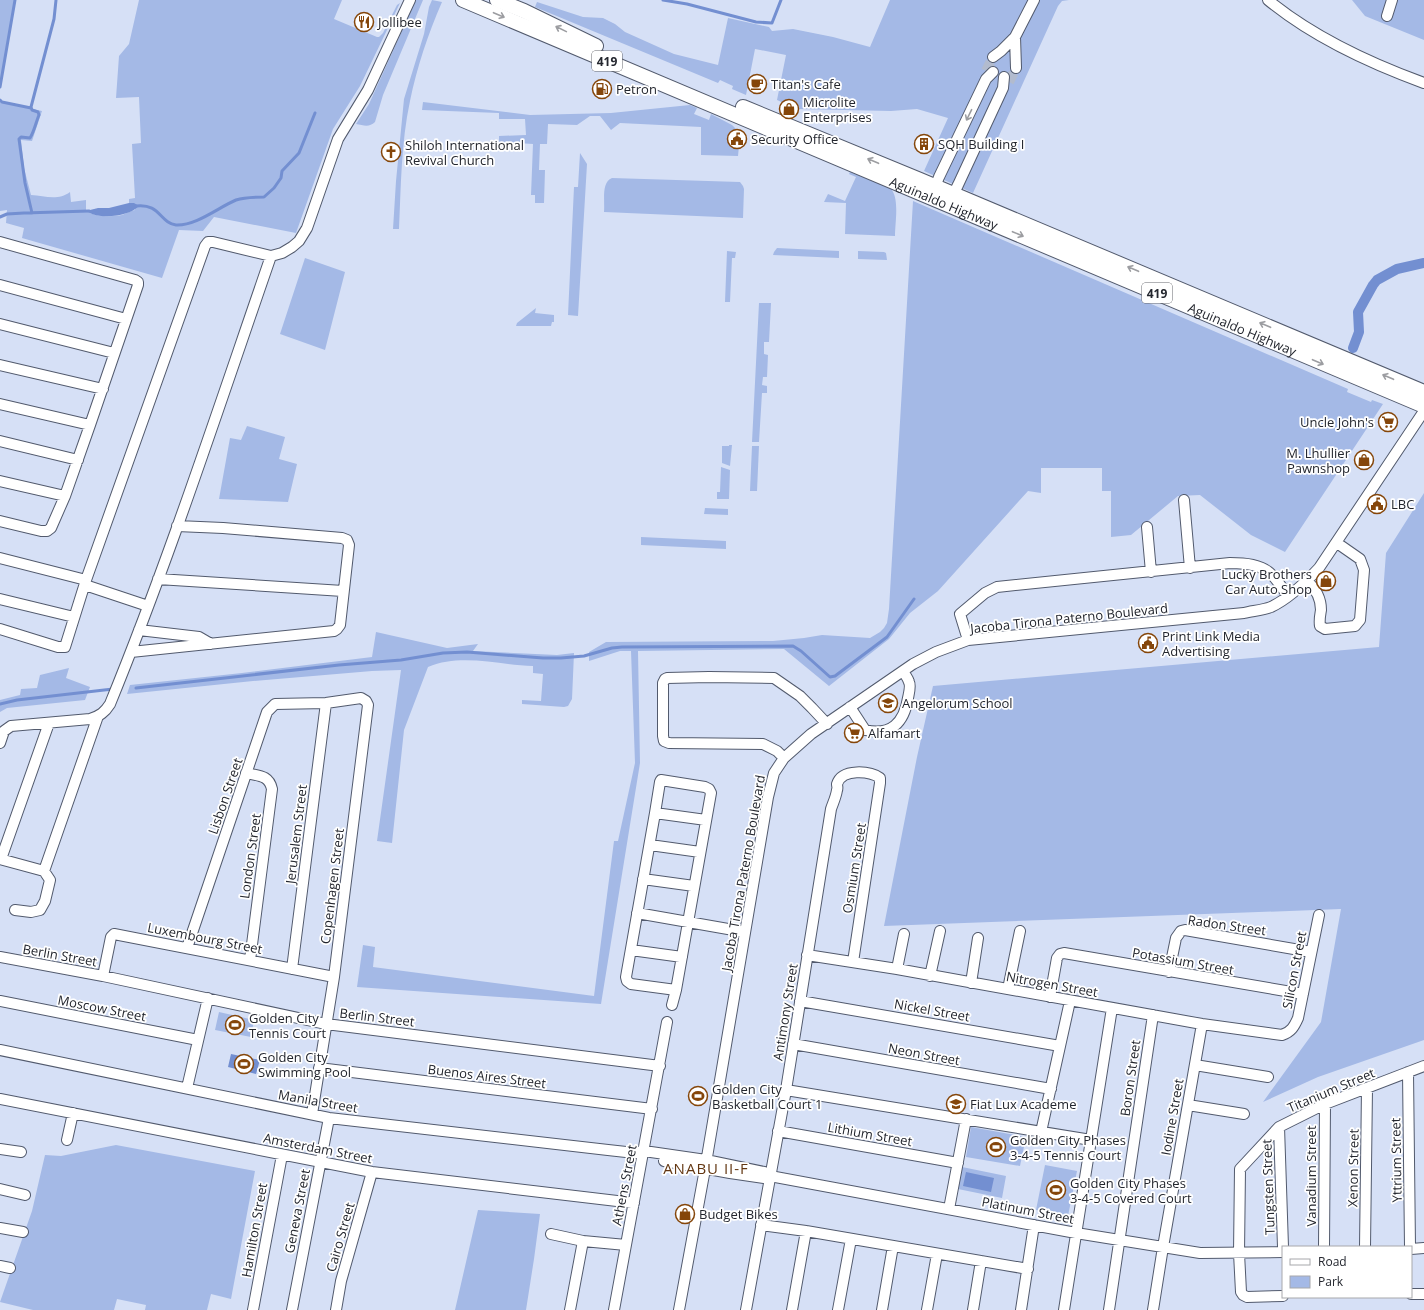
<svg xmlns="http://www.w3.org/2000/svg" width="1424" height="1310" viewBox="0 0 1424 1310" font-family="'Open Sans',sans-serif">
<rect width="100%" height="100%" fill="#d6e0f6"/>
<path fill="#a4b9e6" d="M0,0H15L0,87Z
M139,0H342L334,19L377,37H379L383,33L397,5L400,3L360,86L333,129L296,233L214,217L203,231L179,230L162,278L22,238L24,228L6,223L7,210L0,211V100L2,102L42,111L32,141L21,140L24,168L31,195C45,196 58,201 70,192L71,202L86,200V211C95,217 112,217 122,215C127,213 130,211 135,210L134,203H129V199L135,198L132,144L141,143L139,97L116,98L119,56L129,44Z
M416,0H423L383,95L375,122C369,128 363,125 356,124L369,104Z
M432,0L442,2C428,34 417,67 410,101C401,143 401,187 399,229H393L396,181L404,99L424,34L429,7Z
M890,0H1069L1062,1L1058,6L973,193L924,171L948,118L917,109L891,111L797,109L777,100L786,55L755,49L746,95L732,89L733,86L720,80L718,83L535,7L537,2L583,17L603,18L615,24L625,32L674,54L718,65L728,18L769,27L772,31L793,29L833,37L870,47Z
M1352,0H1424V40L1365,16Z
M423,102L530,115L611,113L690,105L697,108L694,114L709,120L711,114L732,125L736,129L730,132L732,145L739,146L738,156L701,155V127L620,123L611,130L600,116H590L577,125L548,124L547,144H540L539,170H545L544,203H535V195H531L533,144L499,142V136L526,135L525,119H499V113L422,110Z
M580,153L587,164L578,316L568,315L574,187H578Z
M850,172L890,188C900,197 895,222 895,236L845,234L846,203L824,202L828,194L845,201L856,177L849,174Z
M612,178L740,182L743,186L744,189L743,218L604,212C605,201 601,182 612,178Z
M913,201L1348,389L1347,392L1371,402L1372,400L1383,404L1285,552L1251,535L1200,495L1178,496L1131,535L1111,537V491H1102V468H1041V493L1028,491L938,591L910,613L889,639L829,686L784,649L638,651L640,763L601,1004L357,987L363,945L375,947L373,967L594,996L614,841H618L635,763L631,651H620L589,661V652L606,642L773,641L804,638L822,635L870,638L880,632L884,628L887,623L889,609Z
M777,248L839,251V258L773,255L774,252Z
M727,251L736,252L735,258H732L730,302H725Z
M858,251L884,252L886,253L887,260L858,259Z
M305,258L345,272L325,350L280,334Z
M759,303H771L769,342H764V354L768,355L767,377H763L762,385L767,386V393H762L759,442H752Z
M536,308L535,313L554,315V322H552L551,326H516L517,323Z
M247,426L285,437L279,459L297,464L288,502L219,499L230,438L241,440Z
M729,445H732L730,466L722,463V446H729Z
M752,446H759L757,491H750Z
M721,467L730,470L729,499H717V492H720Z
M1424,493V1040L1318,1077L1263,1102L1321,1022L1341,909L884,926L917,757L933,686L1379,647L1386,553Z
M705,508L728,509V515L704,514Z
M641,537L726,541V549L641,545Z
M376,632L447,648L478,644L473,651L557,655L574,653L572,699L568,706L564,707L522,704V700L541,701L543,674L533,673V666C499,665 461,653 428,667L404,730L392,843L377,841L401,670L372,671L253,681L127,694L130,685L242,673L372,657Z
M69,668L66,678L90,687L85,700L7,708L0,712V700L20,695L21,689L37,688L40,675Z
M219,1012L254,1020L251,1037L215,1030Z
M971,1127L1026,1137L1020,1166L966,1157Z
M116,1145L255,1171L231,1299L211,1294L207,1310H145L146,1305L117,1299L114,1310H33L0,1302L32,1211L45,1155L61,1156Z
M1045,1165L1077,1171L1068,1216L1036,1210Z
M962,1167L1006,1176L1002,1198L958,1189Z
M478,1210L540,1214L534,1259L526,1310H455Z"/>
<path fill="#738fd1" d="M129,203H134L139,206C128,217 99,220 86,211L98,208H109Z
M231,1054L260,1060L256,1074L228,1067Z
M966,1172L994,1178L991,1192L963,1186Z"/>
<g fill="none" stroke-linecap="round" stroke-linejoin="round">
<path stroke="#738fd1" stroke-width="3" d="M663,0L687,4L756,22L772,23L781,0
M0,87L15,0
M0,100L2,102L31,108
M136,206C160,203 160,223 176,225C196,226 219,207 236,200C245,197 255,197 264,197L274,188L281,178L282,171L299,153L315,113
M32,213L25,183L19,139L21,137L30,138C34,132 36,122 39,115L38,112L32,110L31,107L54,19L56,0
M0,217L7,214L24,213L89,211
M136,688L339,665L401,660L443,653L467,652L543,658H561L584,656L612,648L622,647L793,646L801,651L830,677L835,676L887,637L914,599
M0,704L17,700L113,689"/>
<path stroke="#738fd1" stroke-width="10" d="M1353,348L1359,332L1358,312L1373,285L1377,280L1397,269L1424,263"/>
<path stroke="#b2bbce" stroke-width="10" stroke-dasharray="10 5" stroke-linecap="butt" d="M986,71L993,57
M1009,82L1016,68"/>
<defs>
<path id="minor" d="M1268,0C1313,37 1369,63 1424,83
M1387,16L1392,0
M1015,37L1016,68
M993,57L1001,51L1015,37L1034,0
M937,191L935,187L939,177L986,79L993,72
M947,197L953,195L958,185L1003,88L1004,77
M0,242L135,280L138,282V285L90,425L65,496L51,528L47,531H41L0,521
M0,285L126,319
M0,324L114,353
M0,365L103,389
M0,404L90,425
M0,441L78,460
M0,481L65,496
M1184,500L1190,568
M1147,527L1151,572
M0,558L86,580
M158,579L343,591
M1307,581C1316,589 1321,598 1321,610C1320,616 1319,620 1320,626L1325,629L1355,626L1360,620L1364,570L1360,559L1337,543
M85,585L148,606
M0,599L74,617
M0,629L58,647H65L86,580L205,246L208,242H213L271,256L282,253L292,247L299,241L307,228L338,139L368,90L410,0
M139,630L199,637L211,644
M968,640L960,614L985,593L997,587L1230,563C1244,563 1262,564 1272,575C1278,581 1283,589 1288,596
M131,652L334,631L337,629L340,625L349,545L347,540L342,538L223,528L177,526
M850,707L865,730C891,736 904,723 908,698C909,693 911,686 909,682C908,678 905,675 903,671
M0,743L4,731L11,726L90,719C100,716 105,712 110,704C170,557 219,406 271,256
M784,758L777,751L763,744L669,743L664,741L663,736V683L665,679L667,678L709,677L774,678L800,696L812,708L827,724
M246,773C259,776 269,775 272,789L250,960
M655,813L706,820
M650,845L700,852
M0,859L44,871L50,880L45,901L40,910L31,912L15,910
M1,859L49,723
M44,871L98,716
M643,879L694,886
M637,913L745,932
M187,948L267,712L275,704L326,703L361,698L366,701L368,705L334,977L312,1114
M631,950L682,957
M807,955L897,969L1202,1024L1282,1035C1291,1032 1294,1027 1298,1018L1319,915
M0,957L103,976L326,1024L660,1066
M292,969L326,703
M897,969L904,934
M1169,972L1176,938L1181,931L1185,930L1311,952
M103,976L111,937L114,934L334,977
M930,976L940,931
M971,983L978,938
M1008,989L1020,931
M1050,997L1057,958L1060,954L1064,953L1303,994
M0,1001L198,1040
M800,1001L1060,1046
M672,1005L676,990L711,793L709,789L705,787L661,780L660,782L655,813L626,977L627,981L631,984L676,990
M793,1044L1051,1089
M0,1050L329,1118L608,1150L635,1153L644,1151L706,1160L764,1172L770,1176L1076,1233L1200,1253L1283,1252
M1195,1065L1268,1077
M319,1068L652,1109
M1408,1072L1410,1247
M187,1088L208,998
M786,1090L1091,1140
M0,1099L372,1172L634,1203
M1188,1105L1244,1114
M1279,1127L1283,1247
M778,1131L958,1163
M1041,1132L1070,1001
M67,1140L73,1113
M0,1149L21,1152
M664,1161L730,1173L764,1178
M0,1189L25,1195
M949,1209L966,1119
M761,1225L806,1231L1028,1269
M0,1228L23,1232
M551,1234L583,1241
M1324,1247L1325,1104
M1365,1247L1367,1088
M1411,1249L1424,1248
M0,1266L10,1268
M1411,1294H1424
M1283,1296L1247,1297L1243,1295L1241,1292L1239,1253L1240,1169L1279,1127L1325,1104L1424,1066
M253,1310L282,1155
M292,1310L329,1118
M336,1310L341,1281L372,1172
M570,1310L583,1241L626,1245
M614,1310L667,1022
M679,1310L705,1169L768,797L774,773L784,758L811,734L913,664L936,652L968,640L1244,613C1252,611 1263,610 1271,607C1290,598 1306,582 1319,568L1424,411
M746,1310L786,1090L831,809C833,803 836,797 837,790C838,788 837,786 837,784C842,768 870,771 880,778V783L853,962
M792,1310L806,1231
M838,1310L851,1239
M882,1310L893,1246
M927,1310L937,1254
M973,1310L981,1261
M1021,1310L1034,1225
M1064,1310L1112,1008
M1109,1310L1153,1015
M1153,1310L1163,1247L1202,1024"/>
<g id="highway">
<path id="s1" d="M463,0L1424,406"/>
<path d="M497,0L524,11L596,46"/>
<path d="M743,107L920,180L1424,392"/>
</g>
</defs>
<use href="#minor" stroke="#525a6d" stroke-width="12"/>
<use href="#highway" stroke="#525a6d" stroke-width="16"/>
<use href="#minor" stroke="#fff" stroke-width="10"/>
<use href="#highway" stroke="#fff" stroke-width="14"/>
</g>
<defs><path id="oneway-shaft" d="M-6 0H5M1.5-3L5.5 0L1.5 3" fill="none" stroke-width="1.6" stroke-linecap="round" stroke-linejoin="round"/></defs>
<g stroke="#9c9da1">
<use href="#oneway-shaft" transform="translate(499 15) rotate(23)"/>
<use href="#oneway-shaft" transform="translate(561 29) rotate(-154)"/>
<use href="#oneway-shaft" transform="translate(969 115) rotate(116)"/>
<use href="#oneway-shaft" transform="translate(873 161) rotate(-157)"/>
<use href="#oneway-shaft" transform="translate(1018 234) rotate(23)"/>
<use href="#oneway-shaft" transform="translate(1133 269) rotate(-157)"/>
<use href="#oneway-shaft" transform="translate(1265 325) rotate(-157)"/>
<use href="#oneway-shaft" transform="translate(1318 362) rotate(23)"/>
<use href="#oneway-shaft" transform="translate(1388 377) rotate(-157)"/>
</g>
<defs>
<symbol id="restaurant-ring" viewBox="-11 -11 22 22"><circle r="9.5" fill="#fff" stroke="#85460a" stroke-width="1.5"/><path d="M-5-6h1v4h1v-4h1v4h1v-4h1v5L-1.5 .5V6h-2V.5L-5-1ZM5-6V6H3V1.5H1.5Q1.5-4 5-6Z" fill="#85460a"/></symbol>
<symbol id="cafe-ring" viewBox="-11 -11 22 22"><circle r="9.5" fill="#fff" stroke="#85460a" stroke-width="1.5"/><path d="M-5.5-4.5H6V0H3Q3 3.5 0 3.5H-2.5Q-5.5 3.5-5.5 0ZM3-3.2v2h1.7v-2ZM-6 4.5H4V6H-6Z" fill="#85460a"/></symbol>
<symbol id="fuel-ring" viewBox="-11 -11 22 22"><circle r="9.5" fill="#fff" stroke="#85460a" stroke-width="1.5"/><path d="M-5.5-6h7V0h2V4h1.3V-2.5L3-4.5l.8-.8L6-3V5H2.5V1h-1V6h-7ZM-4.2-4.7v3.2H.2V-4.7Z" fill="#85460a"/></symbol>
<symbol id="shop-ring" viewBox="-11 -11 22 22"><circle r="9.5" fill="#fff" stroke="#85460a" stroke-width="1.5"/><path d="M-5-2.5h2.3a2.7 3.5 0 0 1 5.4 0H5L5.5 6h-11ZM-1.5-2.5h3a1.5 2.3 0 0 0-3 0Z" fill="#85460a"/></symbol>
<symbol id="civic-ring" viewBox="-11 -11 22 22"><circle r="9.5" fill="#fff" stroke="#85460a" stroke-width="1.5"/><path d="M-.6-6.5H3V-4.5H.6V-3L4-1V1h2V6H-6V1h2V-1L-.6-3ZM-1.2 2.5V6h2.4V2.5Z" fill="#85460a"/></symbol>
<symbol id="building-ring" viewBox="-11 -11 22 22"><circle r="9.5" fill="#fff" stroke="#85460a" stroke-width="1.5"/><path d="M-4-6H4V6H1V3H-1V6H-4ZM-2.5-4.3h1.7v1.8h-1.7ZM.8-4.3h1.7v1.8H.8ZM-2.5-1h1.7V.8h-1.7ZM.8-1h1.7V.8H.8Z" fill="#85460a"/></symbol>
<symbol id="church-ring" viewBox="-11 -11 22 22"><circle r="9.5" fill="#fff" stroke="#85460a" stroke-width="1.5"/><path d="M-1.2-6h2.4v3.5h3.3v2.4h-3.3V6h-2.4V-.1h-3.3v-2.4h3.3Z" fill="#85460a"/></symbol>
<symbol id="supermarket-ring" viewBox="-11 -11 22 22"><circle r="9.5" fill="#fff" stroke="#85460a" stroke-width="1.5"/><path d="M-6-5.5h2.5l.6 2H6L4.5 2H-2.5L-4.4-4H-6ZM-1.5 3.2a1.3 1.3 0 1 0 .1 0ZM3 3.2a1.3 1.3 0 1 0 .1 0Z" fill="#85460a"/></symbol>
<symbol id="school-ring" viewBox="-11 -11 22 22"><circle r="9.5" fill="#fff" stroke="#85460a" stroke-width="1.5"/><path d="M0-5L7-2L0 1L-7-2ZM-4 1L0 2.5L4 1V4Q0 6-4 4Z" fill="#85460a"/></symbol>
<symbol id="stadium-ring" viewBox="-11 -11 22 22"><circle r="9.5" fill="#fff" stroke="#85460a" stroke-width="1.5"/><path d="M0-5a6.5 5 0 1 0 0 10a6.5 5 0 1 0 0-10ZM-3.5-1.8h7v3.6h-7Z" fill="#85460a"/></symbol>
</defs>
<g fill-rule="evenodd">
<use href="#restaurant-ring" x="353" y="11" width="22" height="22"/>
<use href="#cafe-ring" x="746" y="73" width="22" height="22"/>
<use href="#fuel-ring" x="591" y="78" width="22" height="22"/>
<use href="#shop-ring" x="778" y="98" width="22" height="22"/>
<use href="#civic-ring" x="726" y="128" width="22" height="22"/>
<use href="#building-ring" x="913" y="133" width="22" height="22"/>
<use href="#church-ring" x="380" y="141" width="22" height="22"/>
<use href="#supermarket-ring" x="1377" y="411" width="22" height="22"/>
<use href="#shop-ring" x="1353" y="449" width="22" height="22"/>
<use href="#civic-ring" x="1366" y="493" width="22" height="22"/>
<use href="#shop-ring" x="1315" y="570" width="22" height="22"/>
<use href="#civic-ring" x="1137" y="632" width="22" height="22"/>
<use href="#school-ring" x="877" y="692" width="22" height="22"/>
<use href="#supermarket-ring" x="843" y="722" width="22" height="22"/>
<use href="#stadium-ring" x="224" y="1014" width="22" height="22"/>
<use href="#stadium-ring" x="233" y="1053" width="22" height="22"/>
<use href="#stadium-ring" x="687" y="1085" width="22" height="22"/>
<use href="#school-ring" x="945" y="1093" width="22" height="22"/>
<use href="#stadium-ring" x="985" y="1136" width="22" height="22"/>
<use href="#stadium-ring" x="1045" y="1179" width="22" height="22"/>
<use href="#shop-ring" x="674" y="1203" width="22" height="22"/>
</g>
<g text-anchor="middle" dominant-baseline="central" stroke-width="3.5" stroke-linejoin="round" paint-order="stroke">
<g fill="#fff" stroke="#65676d" stroke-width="1">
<rect x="592" y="51" width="30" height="20" rx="3"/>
<rect x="1142" y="283" width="30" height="20" rx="3"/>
</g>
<g font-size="12" font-weight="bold" fill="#23262e">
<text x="607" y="61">419</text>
<text x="1157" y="293">419</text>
</g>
<g font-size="13" fill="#23262e" stroke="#fff" text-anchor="start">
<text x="378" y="22">Jollibee</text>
<text x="771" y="84">Titan's Cafe</text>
<text x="616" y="89">Petron</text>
<text x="803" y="102">Microlite<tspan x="803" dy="15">Enterprises</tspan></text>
<text x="751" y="139">Security Office</text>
<text x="938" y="144">SQH Building I</text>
<text x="405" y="145">Shiloh International<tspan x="405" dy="15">Revival Church</tspan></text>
<text x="1374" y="422" text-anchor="end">Uncle John's</text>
<text x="1350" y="453" text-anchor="end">M. Lhullier<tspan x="1350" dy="15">Pawnshop</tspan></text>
<text x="1391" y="504">LBC</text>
<text x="1312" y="574" text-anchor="end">Lucky Brothers<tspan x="1312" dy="15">Car Auto Shop</tspan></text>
<text x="1162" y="636">Print Link Media<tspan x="1162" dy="15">Advertising</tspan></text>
<text x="902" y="703">Angelorum School</text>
<text x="868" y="733">Alfamart</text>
<text x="249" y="1018">Golden City<tspan x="249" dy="15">Tennis Court</tspan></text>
<text x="258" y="1057">Golden City<tspan x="258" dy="15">Swimming Pool</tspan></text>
<text x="712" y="1089">Golden City<tspan x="712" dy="15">Basketball Court 1</tspan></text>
<text x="970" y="1104">Fiat Lux Academe</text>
<text x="1010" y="1140">Golden City Phases<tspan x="1010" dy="15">3-4-5 Tennis Court</tspan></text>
<text x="1070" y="1183">Golden City Phases<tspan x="1070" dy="15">3-4-5 Covered Court</tspan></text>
<text x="699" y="1214">Budget Bikes</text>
</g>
<g font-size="13" fill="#23262e" stroke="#fff">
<text stroke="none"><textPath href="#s1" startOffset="522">Aguinaldo Highway</textPath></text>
<text stroke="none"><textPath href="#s1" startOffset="846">Aguinaldo Highway</textPath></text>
<text transform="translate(1069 618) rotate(-6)">Jacoba Tirona Paterno Boulevard</text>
<text transform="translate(225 796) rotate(-71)">Lisbon Street</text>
<text transform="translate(296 834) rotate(-83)">Jerusalem Street</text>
<text transform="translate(250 856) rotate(-82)">London Street</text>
<text transform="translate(854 868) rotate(-81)">Osmium Street</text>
<text transform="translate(743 873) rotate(-80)">Jacoba Tirona Paterno Boulevard</text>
<text transform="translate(332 886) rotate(-83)">Copenhagen Street</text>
<text transform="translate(1227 925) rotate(8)">Radon Street</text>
<text transform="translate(205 938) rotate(11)">Luxembourg Street</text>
<text transform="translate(60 955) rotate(10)">Berlin Street</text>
<text transform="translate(1183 961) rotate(10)">Potassium Street</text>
<text transform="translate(1294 970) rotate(-79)">Silicon Street</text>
<text transform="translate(1052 984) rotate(10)">Nitrogen Street</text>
<text transform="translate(102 1008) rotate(11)">Moscow Street</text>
<text transform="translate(932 1010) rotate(10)">Nickel Street</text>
<text transform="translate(785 1012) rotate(-81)">Antimony Street</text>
<text transform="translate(377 1017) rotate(7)">Berlin Street</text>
<text transform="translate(924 1054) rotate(10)">Neon Street</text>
<text transform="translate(487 1076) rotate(7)">Buenos Aires Street</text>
<text transform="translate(1130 1078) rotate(-82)">Boron Street</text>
<text transform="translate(1331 1090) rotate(-23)">Titanium Street</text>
<text transform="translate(318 1101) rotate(10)">Manila Street</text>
<text transform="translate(1172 1117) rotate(-80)">Iodine Street</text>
<text transform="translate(870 1134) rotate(10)">Lithium Street</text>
<text transform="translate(318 1148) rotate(11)">Amsterdam Street</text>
<text transform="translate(1396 1160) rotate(-91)">Yttrium Street</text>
<text transform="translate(1353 1168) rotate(-89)">Xenon Street</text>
<text transform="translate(1311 1176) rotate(-90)">Vanadium Street</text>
<text transform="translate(624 1185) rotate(-79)">Athens Street</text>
<text transform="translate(1268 1187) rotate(-92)">Tungsten Street</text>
<text transform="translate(1028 1210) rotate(11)">Platinum Street</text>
<text transform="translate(297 1211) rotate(-79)">Geneva Street</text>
<text transform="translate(254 1230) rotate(-80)">Hamilton Street</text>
<text transform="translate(340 1237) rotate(-74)">Cairo Street</text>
</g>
<g font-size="15" letter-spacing="1" fill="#633712" stroke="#fff">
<text x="706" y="1168">ANABU II-F</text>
</g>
</g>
<rect x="1282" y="1246" width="130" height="52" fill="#ffffff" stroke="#a7a8ab"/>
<rect x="1290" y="1259" width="20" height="6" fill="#ffffff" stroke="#a7a8ab"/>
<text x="1318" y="1266" font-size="12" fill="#23262e">Road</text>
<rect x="1290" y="1276" width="20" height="12" fill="#a4b9e6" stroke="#a7a8ab"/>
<text x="1318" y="1286" font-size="12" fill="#23262e">Park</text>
</svg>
